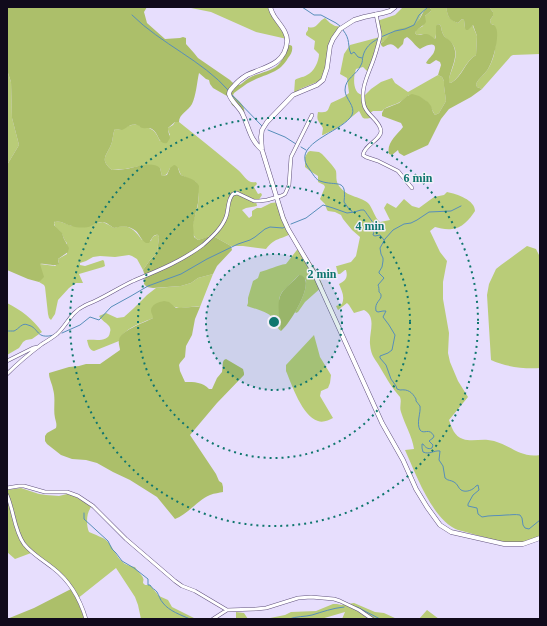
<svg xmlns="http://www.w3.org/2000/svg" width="547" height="626" viewBox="0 0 547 626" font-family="'Times New Roman',serif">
<rect width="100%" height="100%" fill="#e7defd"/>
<path fill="#b9cc78" d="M186,7H272L273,10L287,39L256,32L211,12Z
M403,7H429H427L422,13L418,22L414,25L408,28L392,32L385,41L377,44L374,51L375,54L374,62L370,70L367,71L363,67L356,69C353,77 352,96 365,95L371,89L381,82L392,78L395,83L408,92L438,75L442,77L444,81V86L446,101L439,113L435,115C433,112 432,109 430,106C426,98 417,97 409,95C406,97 402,101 398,103C392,106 387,106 382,111H373L370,113V118C361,120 363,117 359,111C351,117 344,124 335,129C332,131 327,133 323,135H322L323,128C319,121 316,121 318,112C329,113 327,111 331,103L344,97L349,93L347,78L340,74L344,54L350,45L380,37L377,21L395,15Z
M429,7H446C448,16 448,19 458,23L462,19L464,20L465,28L472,24L477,36L476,55C465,61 462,76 451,83L449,82V79C451,69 460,55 453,45C451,41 445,39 443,34C441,30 442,28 440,25L438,24C435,30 437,34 435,39L422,34L417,35L415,33L416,30L423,26L425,16L431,11V9Z
M489,7H540V54L513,55L511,56L482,89L477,87L476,84C479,78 485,74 488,69C497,54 496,42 494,25L491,24L490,20L493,16V12Z
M325,18L330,23L335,26L343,27L333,40L323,78L317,82L300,89L294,94L295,80C299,77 302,78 307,75C314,72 319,61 319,54L314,49L315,41L306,35V33L308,30V27C317,30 318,21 325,18Z
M7,70L11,82L12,118L19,145L7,165Z
M175,122H179C199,138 219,154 238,170C244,175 247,184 256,182L257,184L254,187L258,194L261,193L262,195L258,201H256L257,206L246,208L242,210L249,218L252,216V211L257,208H261L271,203L280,202L283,212L292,233C281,240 275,237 266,249L243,246H231L215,237L211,236L198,240C186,232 197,214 198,204C199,196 198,189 196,182L181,175L178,168H170C168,172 167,176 162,176L160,168L145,165L125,169L112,170C98,159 108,155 112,142C113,137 113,133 115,129C125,131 124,126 132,125C136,124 139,125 142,126C153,129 155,130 160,141L170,135L168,130V128L173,125Z
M310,151L319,152L322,154C325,157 335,168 336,171C337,176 335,180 339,186C348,198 358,195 368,203C373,208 374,217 380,222L390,220L384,208L387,203L396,208L404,199L412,206L419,208L434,197L444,195L447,192C457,194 475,200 475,211C470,219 461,229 452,229C446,230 440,228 435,227L430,231L440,252L447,261L443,282V299L449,333L448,353L450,362L458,381L468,397L449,420C452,428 454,436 463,439C471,442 480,439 488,440C508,442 519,459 540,455V536C532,539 524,543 516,543C499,543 475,534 458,530C432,520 416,474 405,450L414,449C412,436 405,425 401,412C399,407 402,402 400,397C392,388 387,379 381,369C375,358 371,357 370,344C369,332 377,317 364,310L354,313L349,305L347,303L338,310L336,306L342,304C345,297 342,291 339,284C346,281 348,277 346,270H345L340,274H338L336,266H337L351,262L356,256L360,237L352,230L343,219L341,215L335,212L328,211L327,210L325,204L320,199L325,187L324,185L318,182V176L310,171L305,167V157L308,152Z
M55,221L61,222L72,226L103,222L109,225L114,228C128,223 134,229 142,240L151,241C152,237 154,235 158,235L159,237L157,253L150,260L143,270L137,259L132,256L129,255L115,257L100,256L93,257L86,261L80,263V265L85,266L103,260L104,261L105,266L103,267L79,274L83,283H76L69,288L58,300L55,314L51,320L49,318L48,314L45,287L44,285L39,282L40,280V264L55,266L59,263L58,259L67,254V243C64,240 64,238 62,234C60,230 55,229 54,223Z
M300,246L315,269L323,286L305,302L298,312L296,313L295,312C300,304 307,290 306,280L299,275L282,292L280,296L279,299L281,331C276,328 277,322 273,318C267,311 255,309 247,306L248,303V298L253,281L258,278L260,272C269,270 277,265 286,264Z
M527,246L536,249L540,257V368C524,369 506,367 491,360L487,295L489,284L496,269L501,265Z
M213,274L200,307C192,305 181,311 173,306L153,314V318L151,319C141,323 123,329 119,341L94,351C89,350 88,344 87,340C95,339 109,343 110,332C111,330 110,327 109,326C106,322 102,321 99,316L106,313L117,318L124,317L134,308L147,295L156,288L181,286L191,283L198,278Z
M7,303C21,310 33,319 42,332L32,339L26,340L23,342L19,348L7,355Z
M314,335L320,357L331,375L330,383L328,388L321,391L320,396L333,418C329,420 323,423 318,421C302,416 292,385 286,371V365Z
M21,488L39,494L46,495L59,496L67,494L72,495L92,506C86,512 86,525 89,532C95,535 103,537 107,541C117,552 118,565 135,567C137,571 143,576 143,578C144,580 143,581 143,583L145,585H150L159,596L168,600L172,607L196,619H141L138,605L135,597L116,568L77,599L74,593L61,576L31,553L15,559L7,552V490Z
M346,603L348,604L354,603L375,612L384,613L397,619H342L345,612L321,619H265L285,615L291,612L316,611L333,604H337L342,605Z
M427,610L439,619H419Z
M236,612L244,613L248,619H236Z"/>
<path fill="#acbf6a" d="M7,7H147L144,12L147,23L165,39L180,38L183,37L186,38V44L194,53L198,58L230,80C232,82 235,85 238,85C242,85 245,80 249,78C257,73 271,72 278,65C284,59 286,52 287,45H290L292,46C293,51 291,54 288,58C279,74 267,73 252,81C245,84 240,89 234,93L233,95C237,100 246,105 244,113L232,105L229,98L227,96L213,88L210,84L209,80L206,79L199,73C197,82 196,96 192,104C188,111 179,114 179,122H175L168,128V130L170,138L167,143C158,145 159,133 152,129C149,127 146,129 143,128C138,127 142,126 137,125C131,123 127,128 122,130L115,129C113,133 113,137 112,142C108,155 98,159 112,170C116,170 120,170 125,169C135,168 151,160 160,168L162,176L167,175L170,168L174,165C179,166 178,171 181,175C188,178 196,179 199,186L198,203L193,225L194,237L198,240L207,237H215L231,246L232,250L217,266L213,274L198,278L191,283L181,286L153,288L147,287L144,284L145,276L143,270L150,260L157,253L159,237L158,235C153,234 152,239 149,243H146C141,240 140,235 136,231C129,225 121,226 114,228C110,226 108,223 103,222C97,222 95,224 91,226C87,228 77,228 72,226C66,225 61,220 54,222V225L62,233L64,239L69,248L68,252L58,259L59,264C53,267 46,263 40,264L44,277L39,282L28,279L7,270V165L19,145L12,118L11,82L7,70Z
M427,7H429L431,9V11L425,16L426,22C423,27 417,28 415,33L417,35C428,34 426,32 435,39L436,37V26L438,24L440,25C442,28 441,30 443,34C444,37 447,38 449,40C454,44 456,51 455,57C454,65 449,74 449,82L451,83C463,76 465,61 476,55L477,36L473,25L468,30H466L465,28L464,20L462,19L458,23C448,20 448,16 446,7H489L493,12V16L490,20L491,24C494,25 495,25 496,28C500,36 493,61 488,69C485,74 479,78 476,84L477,87L482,89L471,97L449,109L441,119L428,145L404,156L399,153L398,150L392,155L389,154C386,143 397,135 403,127L401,123L382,116V113L384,109L399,103L407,96L412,94L419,96L428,102L431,106L433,112L435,115L439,113L446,101L444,86V81L442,77L438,75L441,65L440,62L436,60L430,64H428L426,63C428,59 433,55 434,52C439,39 424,46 420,49C415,46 412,40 407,37L404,39L403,44L398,49C391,42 390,44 383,47L381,45V43C387,40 388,35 392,32C399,27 409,29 416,23C421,19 422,12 427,7Z
M299,275C319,277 290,324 281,331C280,319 275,301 283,291C288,285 294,281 299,275Z
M164,301L169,302L176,308C182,308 195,306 200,307L195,319L192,335L186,346L185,357L180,363L179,365L180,371L185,382C194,382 203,382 209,389H212L217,378L222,372L223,362L224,360L226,359L243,369L244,373V375L217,403L190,435L216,474L219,481L222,483L223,487V492C219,493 215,493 210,495C198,500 188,514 175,519L157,497L130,480L113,472L97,463L86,460L72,459L61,455L47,444L45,441V436L47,433L56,428C57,424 56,422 55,418C53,409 56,399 53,389C52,383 49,379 49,373L69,367L79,366L86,364H100L120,350C120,347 118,343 119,340C120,331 143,323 151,319L153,318C153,315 151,313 151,311C151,304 159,302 164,301Z
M71,589L74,593L85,619H7L34,608Z"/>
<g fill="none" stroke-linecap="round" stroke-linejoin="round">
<path stroke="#578eba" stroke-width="1" d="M302,7L314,15H321L336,23L340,26
M132,15C161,44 202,60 229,91
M343,30C351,40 347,45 351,54L354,52L358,57L362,58
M381,37L395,31L405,29L414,25L419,15L428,7
M232,95L262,126
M268,130L285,137L296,144
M301,147L306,150
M461,206L451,211L429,212L417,220L411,223L404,224L393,230L385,239L380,248L381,254L383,258V261L382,267L379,272V273L384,278L378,285C379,287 379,290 379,292C380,293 381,294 381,295C382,300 374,302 376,311L378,312L383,311H386L383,317L389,325L395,335L392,350L388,353L380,356V358L386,365L391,379L396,386L397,389L400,390C408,389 412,392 416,399V401C417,402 419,405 420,406C421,413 416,423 420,430C424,435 429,427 434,436L433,438L429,441L433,445L432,448C428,450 425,447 423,444H422V448L423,452C430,455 434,450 440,451L439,460L443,466L445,478C448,481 451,480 454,482C458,484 458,488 461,490C466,493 473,490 476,486L478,485L479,490L473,495L468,504V506L477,508L478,514L482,517C490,515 498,516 506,515C511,515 515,514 520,515L522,518L523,525L525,528L529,529L540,520
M352,212V211L349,209L344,202C347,177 337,187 320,181C316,180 313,174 310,170C308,167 305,163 305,160C301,141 344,130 352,115C356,106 345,99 345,90C345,78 357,75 361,65C363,62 362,59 363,56C365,48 371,42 378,39
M291,224L306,218L323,205L333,208L347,213L354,212L361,210H364C365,211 373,223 374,224C375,227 374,232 373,235L375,236L380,235L384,240
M7,331C8,331 13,331 14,331C19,329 22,322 28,325C40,328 35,340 54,335
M62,333L80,325L90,317L99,320L111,307L131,296L148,286L181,274L207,259L238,244L250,240L255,237L265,229L270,227L283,228L286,226
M84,513V519L108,541L112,549L116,553L122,561L134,568L148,579V585H150C152,589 155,589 157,592C159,595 160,600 163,603C169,611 181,615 190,619
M357,607L380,619
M289,619C297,616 304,617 312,615C322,612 333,608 344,607"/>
<defs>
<path id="street" d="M376,14L380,34V37C378,45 376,53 373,61C368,75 360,89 364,105C366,115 380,120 381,131C381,140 364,145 363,155L366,157L378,161L398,171L407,182L412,188
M7,361L33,348L38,347
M7,374C18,363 30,353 42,344C47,341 52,338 57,334C67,325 71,312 84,306C87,304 91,303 95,301C108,295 120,287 133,281C157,271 182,261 203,245C212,237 222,228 226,217C229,209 227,200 233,194L237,193L254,201H259L267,200L281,196L285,194L289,185L291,157L312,115
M7,488L19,486H24L45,492H67L78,496L93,506L126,539L175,581L182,586L195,591L227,610
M7,495C14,511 14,530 24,544C32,554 43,560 53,568C70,581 80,599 86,619
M213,619L227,610L256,609L266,608L298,598L311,597L334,599L340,601L359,610L372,619"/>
<path id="secondary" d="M395,7L390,11L383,13L364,17L354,20L340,29L333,39L330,46L327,68L323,80L317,85L293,95L267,122L262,130L261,137L262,150L283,218L288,229L314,273L382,423L403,460L416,489L427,507L440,525L451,532L504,544H523L540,538
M261,149C250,139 249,128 243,115C240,107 231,102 229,94C229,91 231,89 233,87C237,82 242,78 247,75C264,67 285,65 287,42C288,32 279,24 274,16C272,13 271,10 270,7"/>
</defs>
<use href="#street" stroke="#62537f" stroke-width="4"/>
<use href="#secondary" stroke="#62537f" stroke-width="5"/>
<use href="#street" stroke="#fff" stroke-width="3"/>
<use href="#secondary" stroke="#fff" stroke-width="4"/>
</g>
<circle cx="274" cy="322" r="68" fill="#0f766e" fill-opacity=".12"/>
<g fill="none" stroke="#0f766e" stroke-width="2" stroke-dasharray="2 4">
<circle cx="274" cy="322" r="68"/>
<circle cx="274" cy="322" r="136"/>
<circle cx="274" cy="322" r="204"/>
</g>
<circle cx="274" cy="322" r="6" fill="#0f766e" stroke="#f2eff9" stroke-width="2"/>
<g font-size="12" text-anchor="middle" font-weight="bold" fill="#0f766e" stroke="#f2eff9" stroke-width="3" stroke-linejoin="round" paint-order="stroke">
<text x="418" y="182">6 min</text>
<text x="370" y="230">4 min</text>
<text x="322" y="278">2 min</text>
</g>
<rect width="547" height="626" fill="none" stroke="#100a1b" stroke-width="16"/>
</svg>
